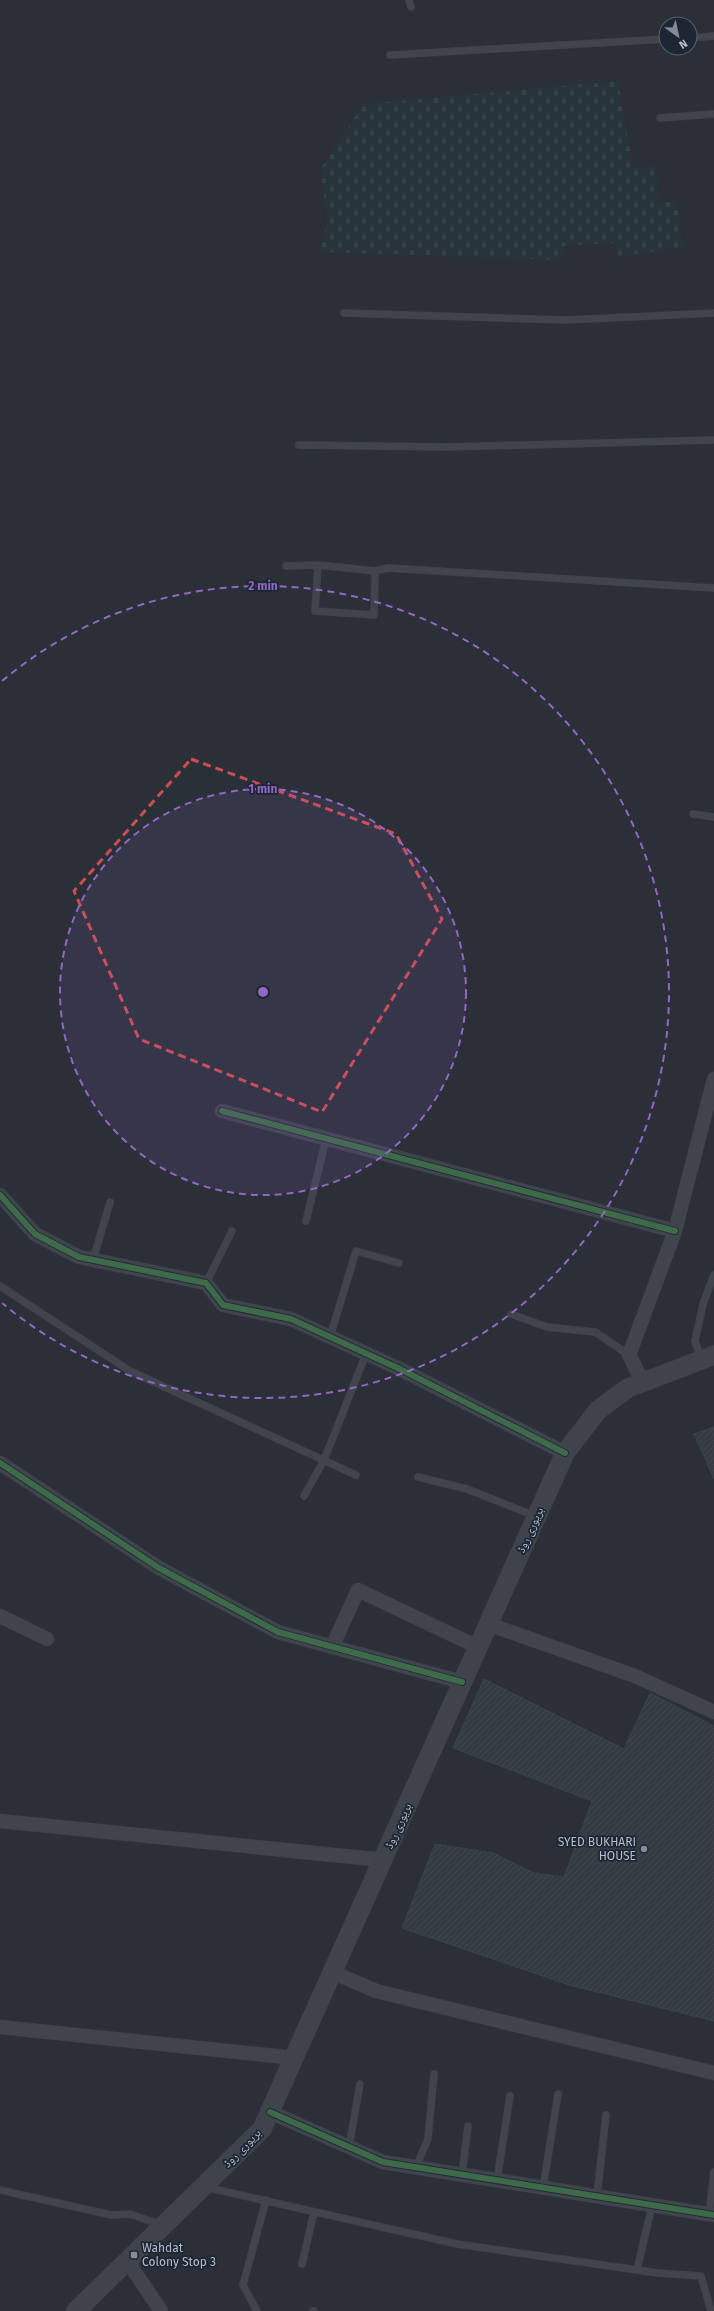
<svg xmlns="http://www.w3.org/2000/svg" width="714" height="2311" viewBox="0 0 714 2311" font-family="'Fira Sans','Noto Naskh Arabic',sans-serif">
<defs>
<pattern id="cemetery-stones" width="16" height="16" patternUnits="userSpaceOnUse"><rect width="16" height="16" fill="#273a3e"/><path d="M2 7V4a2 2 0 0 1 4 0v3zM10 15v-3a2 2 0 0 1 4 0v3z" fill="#445559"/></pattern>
<pattern id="building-hatch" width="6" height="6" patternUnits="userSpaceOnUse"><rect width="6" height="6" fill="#444950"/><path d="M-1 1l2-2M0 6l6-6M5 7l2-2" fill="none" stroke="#5d6168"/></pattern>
</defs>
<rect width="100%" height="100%" fill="#2a3038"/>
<path fill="url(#cemetery-stones)" d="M618,81L633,168L656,166L659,203L677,201L683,247L616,257V243L564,246L562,260L320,252L327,221L321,169L363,104Z"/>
<path fill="url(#building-hatch)" stroke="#52575f" d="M714,1427V1479L694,1434Z
M484,1679L624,1749L650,1693L714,1726V2021L569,1985L402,1928L435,1844L493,1853L534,1873L564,1877L592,1801L453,1748Z"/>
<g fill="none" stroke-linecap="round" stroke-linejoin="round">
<defs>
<path id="lane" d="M409,0L411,7
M690,38L714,36
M390,55L666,39
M660,118L714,114
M344,313L566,320L714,313
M299,445L447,447L714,440
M286,566L318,565
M375,571L374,615L315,611L318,565L375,571L388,568L714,588
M693,814L714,817
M306,1221L326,1139
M93,1260L110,1202
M206,1283L232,1231
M0,1286L130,1371L356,1475
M511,1314L547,1327L595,1332L629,1355
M330,1337L356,1251L399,1263
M701,1359L695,1341L703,1304L714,1275
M418,1477L467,1489L535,1516
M304,1496L324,1460L366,1354
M349,2147L360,2084
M416,2167L428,2139L434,2074
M462,2175L468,2126
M497,2180L510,2096
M205,2187L457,2244L658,2273L701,2276L711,2311
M543,2188L558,2094
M0,2190L111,2215L130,2214L162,2225
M597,2196L606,2115
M709,2214L714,2172
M302,2264L314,2212
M637,2270L652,2205
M257,2311L243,2285L266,2200
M313,2311H314"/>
<path id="street" d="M222,1111L675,1231
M0,1195L35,1234L79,1257L206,1283L223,1305L291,1319L402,1370L565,1453
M643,1382L629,1355L675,1231L714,1079
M0,1463L159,1568L278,1632L462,1682
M0,1616L47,1639
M488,1624L635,1676L714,1712
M332,1647L358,1590L478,1647
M0,1821L383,1860
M332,1972L376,1991L714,2073
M0,2027L294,2058
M270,2112L383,2162L714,2215
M128,2262L161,2311"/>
<path id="secondary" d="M76,2311L262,2129L565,1453L598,1410L628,1388L714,1355"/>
</defs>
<use href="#lane" stroke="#484c53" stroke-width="8"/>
<use href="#street" stroke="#484c53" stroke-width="15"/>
<use href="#secondary" stroke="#484c53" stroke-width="20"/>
<use href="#lane" stroke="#5a5e66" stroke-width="7"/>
<use href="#street" stroke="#5a5e66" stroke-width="14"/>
<use href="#secondary" stroke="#595d64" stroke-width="19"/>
<defs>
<path id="cycleway" d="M222,1111L675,1231
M0,1195L35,1234L79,1257L206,1283L223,1305L291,1319L402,1370L565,1453
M0,1463L159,1568L278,1632L462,1682
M270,2112L383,2162L714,2215"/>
</defs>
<use href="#cycleway" stroke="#1d2633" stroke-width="8"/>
<use href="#cycleway" stroke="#56b35d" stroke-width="6"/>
</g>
<path d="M0 0H714V2311H0ZM191,759L396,834L442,919L322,1112L139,1039L74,891Z" fill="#2a3038" fill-opacity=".55" fill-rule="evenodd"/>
<path fill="none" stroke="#ce4d50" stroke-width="3" stroke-dasharray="8 5" stroke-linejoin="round" d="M191,759L396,834L442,919L322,1112L139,1039L74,891Z"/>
<circle cx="263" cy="992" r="203" fill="#9266c3" fill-opacity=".12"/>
<g fill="none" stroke="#9266c3" stroke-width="2" stroke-dasharray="7 5">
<circle cx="263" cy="992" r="203"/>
<path d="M2 681A406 406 0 1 1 2 1303"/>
</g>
<g fill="#848b96" stroke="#1d2633" stroke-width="1.5">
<circle cx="644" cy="1849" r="4"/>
<rect x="130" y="2251" width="8" height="8" rx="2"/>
</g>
<g text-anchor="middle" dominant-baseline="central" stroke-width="3.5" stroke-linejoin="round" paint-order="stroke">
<g font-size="12" fill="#b4bcc9" stroke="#1d2633">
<text transform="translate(530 1530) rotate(-66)">بریوری روڈ</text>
<text transform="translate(398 1826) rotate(-66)">بریوری روڈ</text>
<text transform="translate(242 2148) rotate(-46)">بریوری روڈ</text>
</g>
<g font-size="12" fill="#b4bcc9" stroke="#1d2633" text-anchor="end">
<text x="636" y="1842">SYED BUKHARI<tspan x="636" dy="14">HOUSE</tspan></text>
<text x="142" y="2248" text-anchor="start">Wahdat<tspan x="142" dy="14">Colony Stop 3</tspan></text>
</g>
</g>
<circle cx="263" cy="992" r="6" fill="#9266c3" stroke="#1d2633" stroke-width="2"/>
<g font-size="12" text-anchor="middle" font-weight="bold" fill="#9266c3" stroke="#1d2633" stroke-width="3.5" stroke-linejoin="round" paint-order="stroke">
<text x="263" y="590">2 min</text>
<text x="263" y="793">1 min</text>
</g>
<g transform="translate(678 36) rotate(147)"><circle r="19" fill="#1d2633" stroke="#59626f"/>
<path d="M0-3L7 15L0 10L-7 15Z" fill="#848b96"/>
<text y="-6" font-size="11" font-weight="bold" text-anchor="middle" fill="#b4bcc9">N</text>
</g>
</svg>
